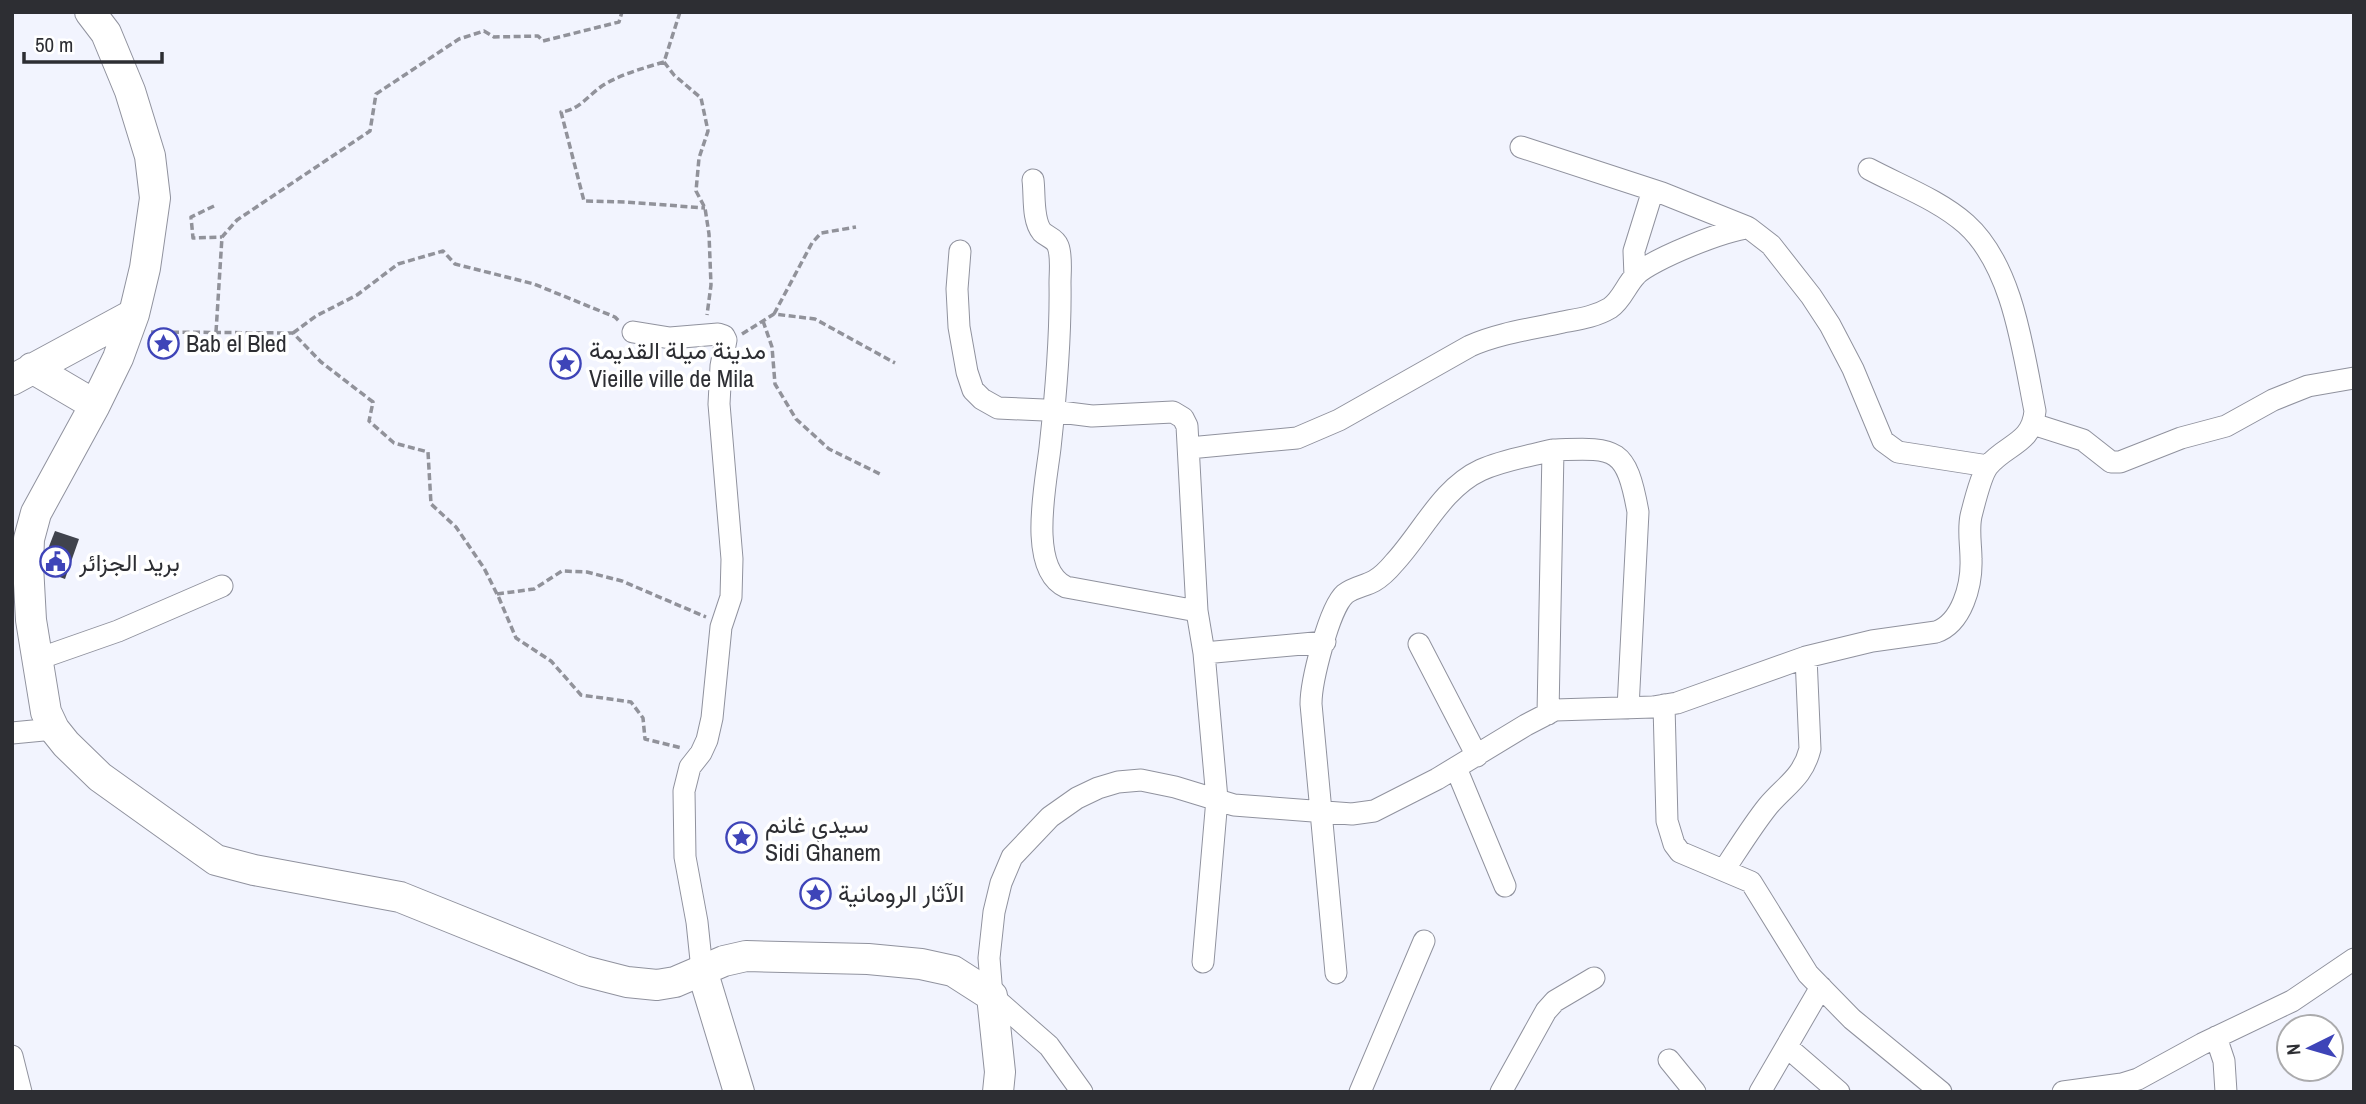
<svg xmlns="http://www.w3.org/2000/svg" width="2366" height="1104" viewBox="0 0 2366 1104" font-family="'Archivo Narrow',Vazirmatn,sans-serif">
<rect width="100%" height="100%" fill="#f2f4fe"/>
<path fill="#40434d" d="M55,531L79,539L65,579L46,572V554Z"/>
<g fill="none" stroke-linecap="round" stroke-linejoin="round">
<defs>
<path id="street" d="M1521,147L1662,193L1747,227
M1033,180C1035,195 1032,220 1042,232C1047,237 1055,238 1058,246C1062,256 1060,272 1060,283C1061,338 1056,393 1050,448C1046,483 1027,569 1066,587L1197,611
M960,251L957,289L959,327L967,372L973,390L982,399L998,408L1044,410L1092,416L1173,412L1183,418L1187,426L1197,611L1204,653L1217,799L1203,962
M1635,276L1634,251L1653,190
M633,332L670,338L718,334L724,336L726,340L721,366L719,404L732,559L731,597L721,627L712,718L707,740L701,753L690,767L684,791L685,857L697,922L702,970
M2033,424L2083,440L2111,462H2120L2181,438L2226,426L2273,400L2308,386L2354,378
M1189,448L1297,438L1339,420L1470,346C1499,333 1532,329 1563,322C1579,319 1595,317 1610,308C1622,300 1626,285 1636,275C1650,260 1729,228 1749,228L1771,245L1811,296L1830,325L1853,369L1883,441L1898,452L1988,466
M1553,450C1615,448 1626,445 1638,512L1628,708
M1419,644L1477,756
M1204,653L1325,642
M38,659L118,631L222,586
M1664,705L1667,821L1674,844L1680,852L1751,882L1808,974L1852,1019L1941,1092
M12,733L54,729
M1456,768L1505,886
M1724,870C1738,849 1752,826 1768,806C1786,785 1803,777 1810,749L1806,657
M1336,973L1311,704C1311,682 1329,608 1345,594C1354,587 1365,586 1374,581C1381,577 1389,569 1394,563C1422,533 1442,488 1481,470C1503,460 1529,456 1553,450L1548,714
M2216,1037L2224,1061L2226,1092
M1787,1047L1839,1092
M12,1056L21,1092
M1669,1060L1695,1092
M1082,1092L1049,1046L992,996L989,958L994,912L1001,883L1012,857L1050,817L1077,798L1098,788L1118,782L1141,780L1175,787L1234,805L1352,814L1374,811L1437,779L1526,725L1555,710L1653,707L1677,703L1806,657L1872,641L1936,632C1962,623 1972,585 1971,559C1971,545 1968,530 1971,516C1974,504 1981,475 1988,466C2006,444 2032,444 2035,411C2023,351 2013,266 1966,224C1939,200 1901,186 1869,169
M1360,1092L1424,941
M1501,1092L1546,1011L1555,1001L1594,978
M1760,1092L1821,987
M2063,1092L2122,1084L2138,1079L2202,1044L2292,1001L2354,959"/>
<path id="secondary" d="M90,12L106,33L130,91L150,156L155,198L145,268L134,314L118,358L95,405L36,513L29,539L28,565L31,620L46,712L54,729L66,744L100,777L216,860L254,870L400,897L584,971L627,982L657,985L675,982L724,961L746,956L868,959L921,964L953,971L992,996L1000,1072L998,1092
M32,368L95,405
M12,380L134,314
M702,970L739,1092"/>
</defs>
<use href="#street" stroke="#90929e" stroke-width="23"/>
<use href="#secondary" stroke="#90929e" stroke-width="32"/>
<path stroke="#91929a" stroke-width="3.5" stroke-dasharray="7 3.5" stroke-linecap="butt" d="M680,12L664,62L674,75L701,98L708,131L699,158L696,191L705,208L709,234L711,285L707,315
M664,62C644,68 625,73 607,83C590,92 581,110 561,112L584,201L626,202L705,208
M214,206L191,217L193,238L222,237
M774,314L812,243L821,233L856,227
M763,321L772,347L775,384L796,419L829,449L880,474
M151,332L293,333L321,362L373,402L369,421L394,443L428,452L431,504L456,527L484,568L499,598L516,638L551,661L581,695L631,702L643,718L645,739L682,748
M216,332L222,237L237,220L370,131L376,94L459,39L484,31L494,37L538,36L543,41L619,22L622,12
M293,333L316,316L357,295L398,264L443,251L455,264L534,284L615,317L619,321
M742,334L774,314L815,319L895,363
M497,594L534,589L562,571L587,572L622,581L706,617"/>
<use href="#street" stroke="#fff" stroke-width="21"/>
<use href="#secondary" stroke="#fff" stroke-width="30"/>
</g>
<defs>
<symbol id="sight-ring" viewBox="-11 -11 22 22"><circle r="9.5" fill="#fff" stroke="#3e44b8" stroke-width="1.5"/><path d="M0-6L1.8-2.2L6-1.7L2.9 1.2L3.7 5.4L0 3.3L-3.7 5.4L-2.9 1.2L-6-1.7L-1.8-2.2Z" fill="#3e44b8"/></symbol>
<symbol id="civic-ring" viewBox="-11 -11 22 22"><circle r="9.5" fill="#fff" stroke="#3e44b8" stroke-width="1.5"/><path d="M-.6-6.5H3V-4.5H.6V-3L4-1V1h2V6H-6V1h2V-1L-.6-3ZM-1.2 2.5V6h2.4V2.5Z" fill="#3e44b8"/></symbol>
</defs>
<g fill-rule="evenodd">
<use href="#sight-ring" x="146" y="326" width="35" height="35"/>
<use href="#sight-ring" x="548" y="346" width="35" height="35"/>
<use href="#civic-ring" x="38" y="544" width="35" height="35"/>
<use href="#sight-ring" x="724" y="820" width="35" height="35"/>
<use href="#sight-ring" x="798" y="876" width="35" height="35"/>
</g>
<g text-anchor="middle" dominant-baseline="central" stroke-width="7" stroke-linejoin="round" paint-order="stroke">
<g font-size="24" fill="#2d2e33" stroke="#fff" text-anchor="start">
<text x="186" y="343">Bab el Bled</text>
<text x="589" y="350">مدينة ميلة القديمة<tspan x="589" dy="28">Vieille ville de Mila</tspan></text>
<text x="79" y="562">بريد الجزائر</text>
<text x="765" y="824">سيدي غانم<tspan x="765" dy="28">Sidi Ghanem</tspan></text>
<text x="838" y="893">الآثار الرومانية</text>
</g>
</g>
<rect width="2366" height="1104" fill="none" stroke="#2d2e33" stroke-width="28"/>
<g transform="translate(2310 1048) rotate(265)"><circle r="33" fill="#ffffff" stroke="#ababad" stroke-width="2"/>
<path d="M0-5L12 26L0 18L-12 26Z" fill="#3e44b8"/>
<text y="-10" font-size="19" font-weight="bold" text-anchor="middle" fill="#2d2e33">N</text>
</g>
<path d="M24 52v10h138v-10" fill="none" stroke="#2d2e33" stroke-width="3.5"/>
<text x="35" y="52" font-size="21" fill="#2d2e33" stroke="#ffffff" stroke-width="5" paint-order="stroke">50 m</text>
</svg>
